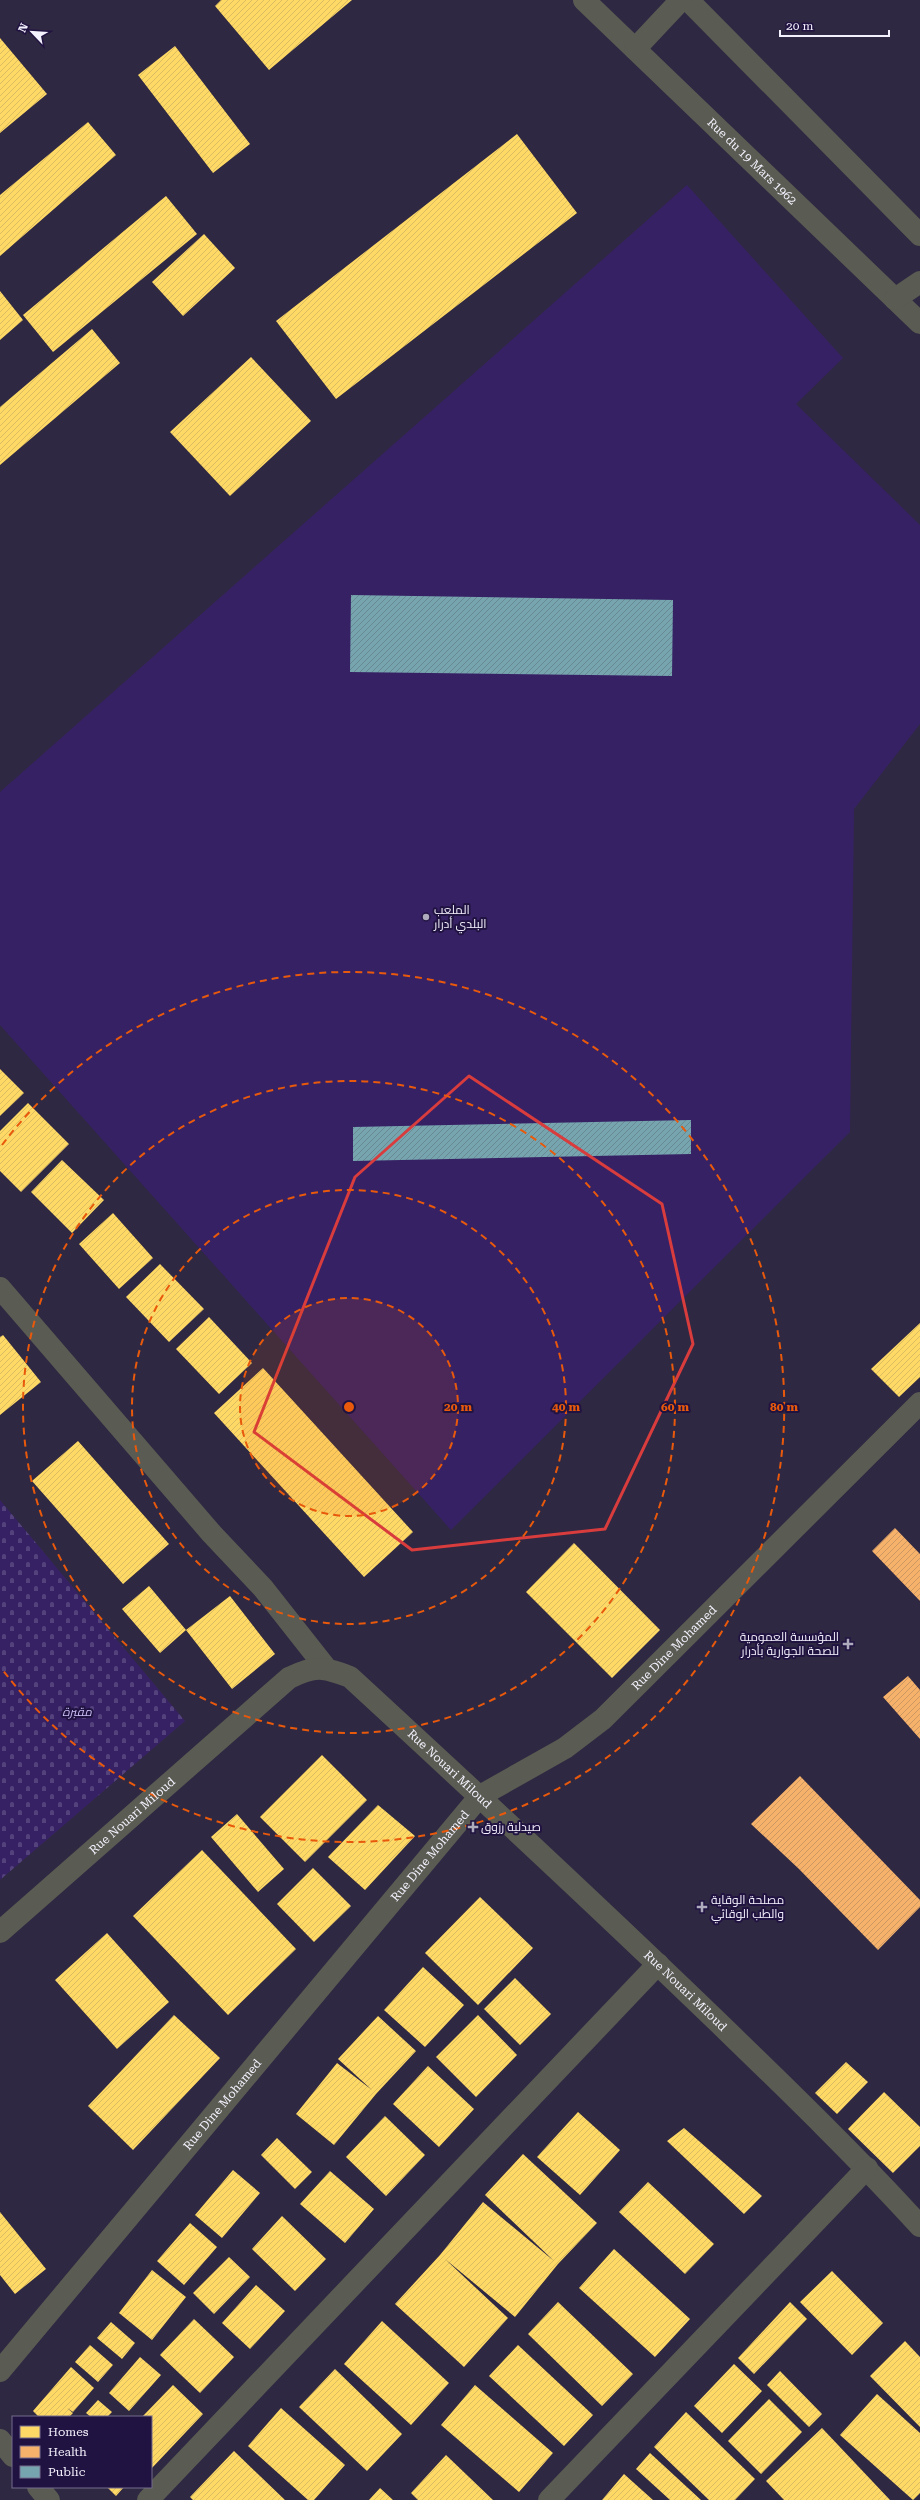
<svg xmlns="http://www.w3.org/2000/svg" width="920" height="2500" viewBox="0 0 920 2500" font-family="'Roboto Serif',Cairo,serif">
<defs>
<pattern id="cemetery-stones" width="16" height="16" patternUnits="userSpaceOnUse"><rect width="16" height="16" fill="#372165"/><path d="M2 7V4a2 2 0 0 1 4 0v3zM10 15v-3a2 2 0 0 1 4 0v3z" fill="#54427c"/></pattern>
<pattern id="homes-hatch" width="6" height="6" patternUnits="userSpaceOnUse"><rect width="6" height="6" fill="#ffd966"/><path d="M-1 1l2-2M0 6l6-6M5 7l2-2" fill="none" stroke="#dbbc61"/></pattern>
<pattern id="health-hatch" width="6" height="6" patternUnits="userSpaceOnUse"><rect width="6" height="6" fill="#f6b26b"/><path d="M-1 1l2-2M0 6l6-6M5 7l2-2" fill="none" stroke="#cb9863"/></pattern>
<pattern id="public-hatch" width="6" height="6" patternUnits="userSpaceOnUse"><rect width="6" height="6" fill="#76a5af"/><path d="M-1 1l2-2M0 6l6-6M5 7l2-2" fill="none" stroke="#688991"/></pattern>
</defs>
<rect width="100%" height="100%" fill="#2f2842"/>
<path fill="url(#cemetery-stones)" d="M0,1500L185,1721L0,1880Z"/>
<path fill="#372165" d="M687,185L843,358L796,404L920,525V724L854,809L850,1132L451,1530L0,1025V792Z"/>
<path fill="url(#homes-hatch)" d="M221,0H352L269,70L215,6Z
M0,38L47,94L0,133Z
M175,46L250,144L213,173L138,75Z
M88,122L116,155L0,256V195Z
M517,134L577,213L336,399L276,321Z
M166,196L197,234L53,352L23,315Z
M204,234L235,268L183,316L152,282Z
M0,291L23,320L0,340Z
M92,329L120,363L0,465V407Z
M251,357L311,421L230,496L170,432Z
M0,1069L24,1093L0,1116Z
M28,1103L69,1144L21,1192L0,1171V1131Z
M62,1160L104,1200L72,1233L31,1192Z
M113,1213L153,1258L119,1289L79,1244Z
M160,1264L204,1309L169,1342L126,1297Z
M209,1317L252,1363L219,1394L176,1349Z
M920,1323V1377L899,1397L871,1369Z
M3,1335L41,1382L0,1415V1337Z
M263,1368L413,1532L364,1577L214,1413Z
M78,1441L169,1544L123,1584L32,1481Z
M574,1543L660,1630L612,1678L526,1592Z
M149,1586L186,1630L160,1653L122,1609Z
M230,1596L275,1654L232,1689L186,1630Z
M322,1755L367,1800L305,1862L260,1817Z
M378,1805L415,1836L365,1890L328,1857Z
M237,1814L284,1869L258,1892L211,1837Z
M202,1850L296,1949L228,2015L133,1916Z
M313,1868L351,1906L314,1942L277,1904Z
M480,1897L533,1948L478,2005L425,1953Z
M107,1933L169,2002L117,2049L55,1980Z
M423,1967L464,2005L425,2047L384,2010Z
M515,1978L551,2014L520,2045L484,2009Z
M174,2015L220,2058L133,2150L88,2106Z
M478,2015L517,2055L476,2097L436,2057Z
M378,2016L416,2051L376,2094L334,2145L296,2114L337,2063L372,2090L338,2059Z
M846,2062L868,2082L837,2114L815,2093Z
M428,2066L474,2109L439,2147L393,2104Z
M884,2092L920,2127V2146L893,2173L848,2129Z
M578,2112L620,2150L580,2195L537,2157Z
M385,2116L425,2155L386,2196L346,2157Z
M684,2128L762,2196L744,2214L667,2141Z
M277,2138L312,2172L295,2189L261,2155Z
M523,2154L597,2223L558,2264L515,2317L445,2259L508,2318L464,2367L395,2304L440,2255L483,2202L554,2261L485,2195Z
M233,2170L260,2193L222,2238L195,2215Z
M330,2171L374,2209L345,2243L300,2204Z
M648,2182L714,2244L685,2274L619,2212Z
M0,2212L46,2269L15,2294L0,2275Z
M282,2216L326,2259L295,2291L252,2249Z
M190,2223L217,2247L184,2285L157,2261Z
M614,2249L690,2319L655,2357L579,2288Z
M229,2257L250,2277L214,2314L193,2293Z
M152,2270L186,2297L152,2340L119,2313Z
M832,2271L883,2323L852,2355L800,2302Z
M256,2285L285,2311L250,2349L222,2323Z
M558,2302L633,2374L602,2406L528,2334Z
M790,2302L807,2319L754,2374L738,2358Z
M194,2319L234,2357L200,2393L160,2355Z
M382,2321L449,2383L411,2425L344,2364Z
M111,2322L135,2343L122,2359L97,2338Z
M905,2341L920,2357V2427L870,2376Z
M90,2345L113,2365L98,2382L75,2362Z
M518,2345L593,2415L564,2446L489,2376Z
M140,2357L161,2375L129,2411L109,2393Z
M734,2364L762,2391L722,2433L694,2406Z
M71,2367L94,2388L73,2412L67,2408L73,2413L69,2417H39L33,2411Z
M335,2369L402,2434L367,2471L299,2407Z
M780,2371L822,2414L809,2427L767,2385Z
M173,2385L203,2414L151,2469V2417H142Z
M475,2385L553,2453L519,2492L441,2425Z
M877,2394L920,2433V2493L913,2500L840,2435Z
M769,2399L802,2432L761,2474L728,2441Z
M98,2400L112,2412L107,2417H91L86,2413Z
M281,2408L345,2465L314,2500H308L248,2446Z
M686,2412L755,2479L735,2500H709L654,2447Z
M822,2428L890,2500H784L766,2481Z
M234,2451L285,2500H193L190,2497Z
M650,2453L701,2500H670L636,2469Z
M446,2455L493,2500H418L411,2493Z
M624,2474L653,2500H602Z
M107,2487H124L116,2496Z
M380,2488L393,2500H369Z"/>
<path fill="url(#health-hatch)" d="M895,1528L920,1554V1601L872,1551Z
M908,1676L920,1690V1739L883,1697Z
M800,1776L920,1900V1907L878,1950L799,1869L751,1824Z"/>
<path fill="url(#public-hatch)" d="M351,595L673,600L672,676L350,672Z
M691,1120V1154L353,1161V1127Z"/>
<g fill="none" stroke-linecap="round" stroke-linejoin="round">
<g stroke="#5a5b52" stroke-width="22">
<path id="s1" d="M584,0L920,323"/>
<path d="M688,0L920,235"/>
<path d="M635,49L681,0"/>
<path d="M895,299L920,282"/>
<path d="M0,1288L212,1534L263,1588L326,1668"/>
<path id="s2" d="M0,1932L289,1678C316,1665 323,1667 350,1677C476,1793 601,1909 724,2028C791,2093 857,2157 920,2226"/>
<path id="s3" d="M0,2371L480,1796L565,1748L603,1719L920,1403"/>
<path d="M0,2440L13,2456"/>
<path d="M38,2487L49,2500"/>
<path d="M148,2500L658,1964"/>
<path d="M549,2500L867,2168"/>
</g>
</g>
<path fill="none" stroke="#d93c3d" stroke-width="3" stroke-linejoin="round" d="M469,1076L662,1204L693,1344L605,1529L412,1550L254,1432L355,1177Z"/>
<circle cx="349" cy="1407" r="109" fill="#e8590c" fill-opacity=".12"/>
<g fill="none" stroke="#e8590c" stroke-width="2" stroke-dasharray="7 5">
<circle cx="349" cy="1407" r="109"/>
<circle cx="349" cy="1407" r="217"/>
<circle cx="349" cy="1407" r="326"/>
<path d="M2 1145A435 435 0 1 1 2 1669"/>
</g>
<g fill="#aeabbc" stroke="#211341" stroke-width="1.5">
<circle cx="426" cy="917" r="4"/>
<path d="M846 1638h4v4h4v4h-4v4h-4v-4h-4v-4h4z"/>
<path d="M471 1821h4v4h4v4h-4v4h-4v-4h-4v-4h4z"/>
<path d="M700 1901h4v4h4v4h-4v4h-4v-4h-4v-4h4z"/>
</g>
<g text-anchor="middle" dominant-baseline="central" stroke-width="4" stroke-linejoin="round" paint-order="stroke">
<g font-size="12" fill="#f3f1fd" stroke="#211341">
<text stroke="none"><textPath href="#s1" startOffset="233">Rue du 19 Mars 1962</textPath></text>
<text stroke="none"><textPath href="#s3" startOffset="995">Rue Dine Mohamed</textPath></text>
<text stroke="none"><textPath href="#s2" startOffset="584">Rue Nouari Miloud</textPath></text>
<text stroke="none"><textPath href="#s2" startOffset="176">Rue Nouari Miloud</textPath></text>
<text stroke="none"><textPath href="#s3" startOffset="671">Rue Dine Mohamed</textPath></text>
<text stroke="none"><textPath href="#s2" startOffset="908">Rue Nouari Miloud</textPath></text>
<text stroke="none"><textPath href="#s3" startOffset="347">Rue Dine Mohamed</textPath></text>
</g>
<g font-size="12" fill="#f3f1fd" stroke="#211341" text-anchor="start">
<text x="434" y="910">الملعب<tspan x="434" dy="14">البلدي أدرار</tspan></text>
<text x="839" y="1637" text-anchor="end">المؤسسة العمومية<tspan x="839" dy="14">للصحة الجوارية بأدرار</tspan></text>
<text x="481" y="1827">صيدلية رزوق</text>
<text x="711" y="1900">مصلحة الوقاية<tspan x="711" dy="14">والطب الوقائي</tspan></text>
</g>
<g font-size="12" font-style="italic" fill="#cac0f6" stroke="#211341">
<text x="77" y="1712">مقبرة</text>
</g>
</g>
<circle cx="349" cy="1407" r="6" fill="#e8590c" stroke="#211341" stroke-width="2"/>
<g font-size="12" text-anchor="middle" font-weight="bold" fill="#e8590c" stroke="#211341" stroke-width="4" stroke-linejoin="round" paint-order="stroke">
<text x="458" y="1411">20 m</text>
<text x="566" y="1411">40 m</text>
<text x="675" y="1411">60 m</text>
<text x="784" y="1411">80 m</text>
</g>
<rect x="12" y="2416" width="140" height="72" fill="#211341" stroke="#756c8c"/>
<rect x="20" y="2426" width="20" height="12" fill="#ffd966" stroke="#756c8c"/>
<text x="48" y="2436" font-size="12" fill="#f3f1fd">Homes</text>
<rect x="20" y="2446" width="20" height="12" fill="#f6b26b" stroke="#756c8c"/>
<text x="48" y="2456" font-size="12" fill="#f3f1fd">Health</text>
<rect x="20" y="2466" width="20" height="12" fill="#76a5af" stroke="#756c8c"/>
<text x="48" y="2476" font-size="12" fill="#f3f1fd">Public</text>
<g transform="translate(32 32) rotate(295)" stroke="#211341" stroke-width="3" paint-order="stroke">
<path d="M0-3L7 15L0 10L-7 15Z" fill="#f3f1fd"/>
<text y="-6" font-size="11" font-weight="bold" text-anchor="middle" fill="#f3f1fd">N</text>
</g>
<path d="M780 30v6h109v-6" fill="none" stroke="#f3f1fd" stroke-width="2"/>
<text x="786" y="30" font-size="12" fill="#f3f1fd" stroke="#211341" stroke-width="3" paint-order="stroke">20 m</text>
</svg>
